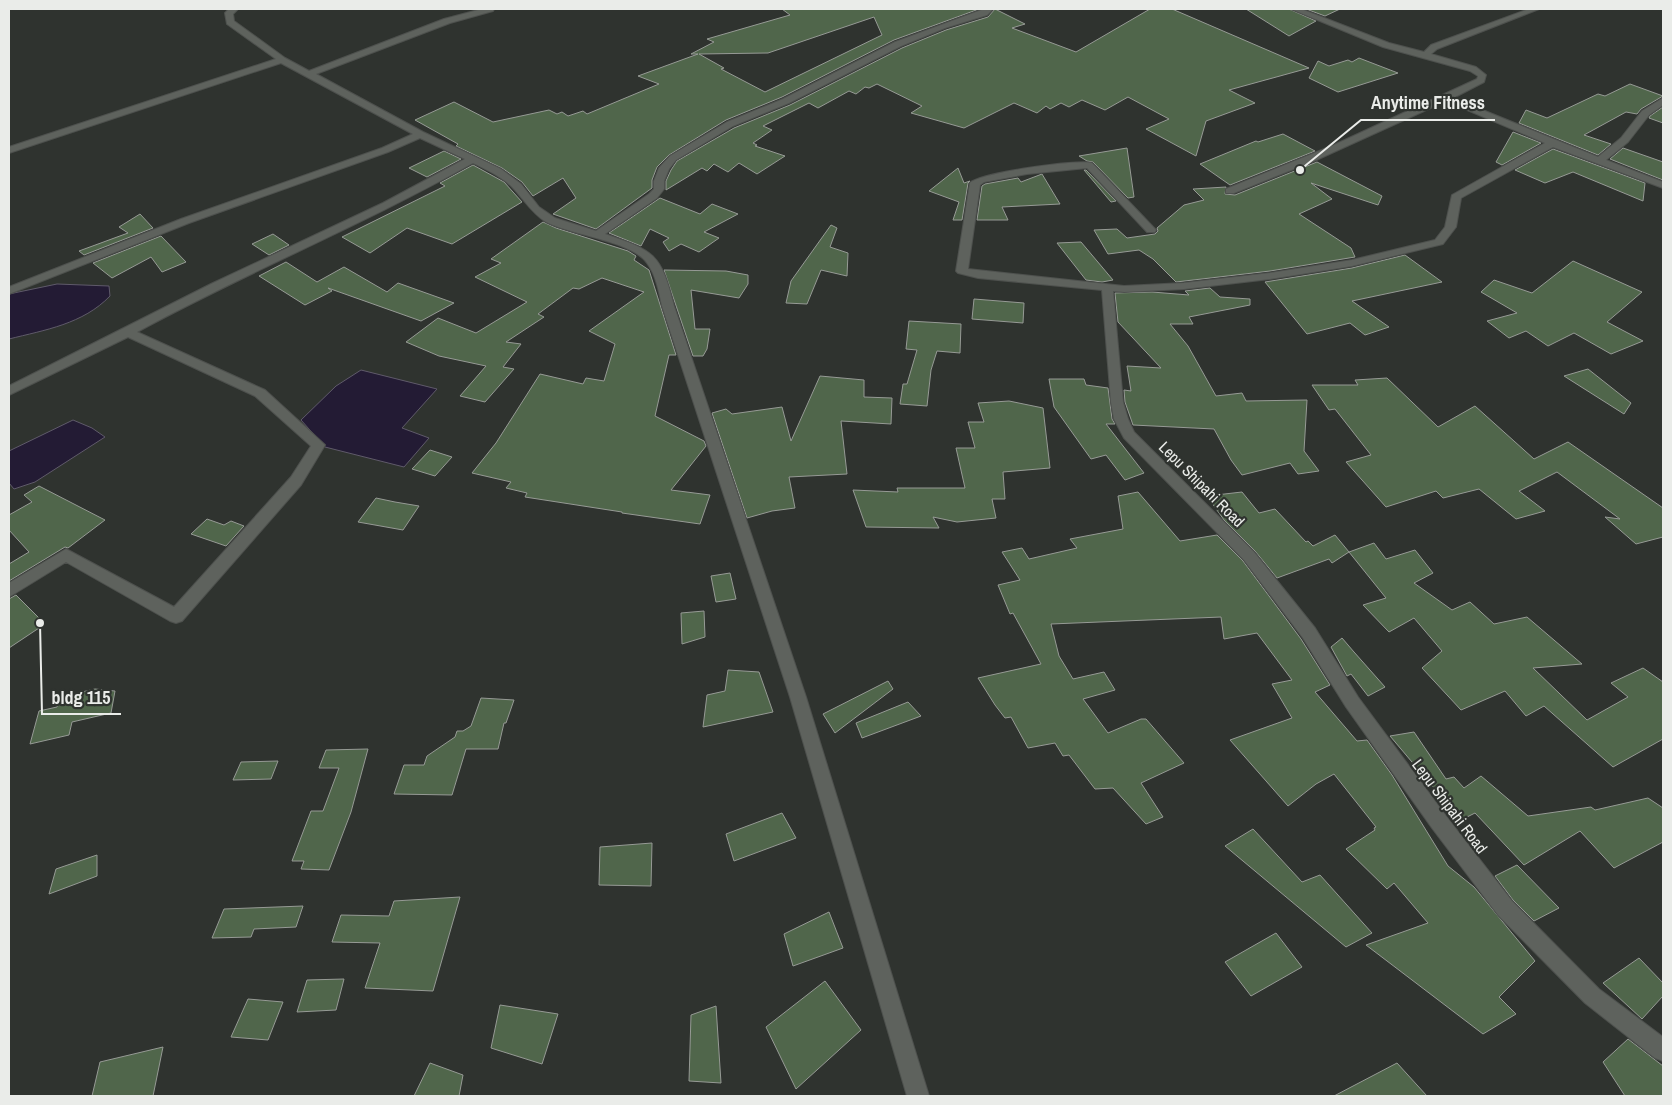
<svg xmlns="http://www.w3.org/2000/svg" width="1672" height="1105" viewBox="0 0 1672 1105" font-family="'Archivo Narrow',sans-serif">
<rect width="100%" height="100%" fill="#2f332f"/>
<path fill="#231b34" stroke="#5f5a6a" d="M57,284L109,286L110,296C83,324 45,330 9,339V294Z
M361,370L437,389L402,428L429,438L404,467L325,447L301,420L336,386Z
M73,420L92,428L105,437L35,482L14,489L9,483V451Z"/>
<path fill="#50664b" stroke="#969a95" fill-rule="evenodd" d="M782,9H979L894,40L782,97L726,120L669,155L657,167L652,180V188L596,229L553,214L576,198L563,178L533,196L522,182L502,168L456,146L458,144L415,120L454,102L493,122L549,110L557,114L562,112L568,116L583,111L587,114L659,84L638,76L698,54H691L714,42L707,39L790,15ZM874,17L882,35L765,92L721,69L724,68L699,54L768,53Z
M995,9L1025,24L1012,28L1076,52L1150,9H1172L1309,68L1229,90L1255,103L1206,121L1196,156L1146,129L1169,119L1128,97L1105,110L1082,100L1069,107L1061,103L1050,109L1046,106L1037,113L1014,103L964,128L911,113L922,106L877,84L869,88L865,87L856,94L849,91L818,108L809,103L763,126L772,130L753,143L757,145L755,146L785,156L757,174L739,163L728,172L714,164L707,171L702,168L666,190V181L671,170L677,161L734,128L790,105L902,48L946,30L988,17Z
M1246,9H1289L1316,21L1289,36Z
M1306,9H1340L1325,16Z
M1359,58L1398,73L1338,92L1309,78L1318,61L1329,66L1348,60L1352,62Z
M1630,84L1663,96L1641,109L1637,114L1626,112L1584,135L1611,144L1598,155L1519,123L1526,110L1547,118L1598,94L1605,96Z
M1663,107V123L1649,118L1650,116Z
M1513,132L1541,143L1502,165L1496,162Z
M1283,134L1315,151L1230,185L1200,164L1256,141L1258,142Z
M1127,148L1134,197L1128,198L1093,162L1087,161L1079,156Z
M1623,148L1663,162V180L1610,159Z
M1553,149L1645,183L1643,201L1573,172L1545,183L1515,170Z
M444,151L461,159L427,177L409,168Z
M1317,162L1382,196L1378,205L1311,183L1332,199L1299,214L1351,248L1355,257L1270,271L1176,282L1153,259L1139,250L1108,254L1094,230L1117,229L1127,238L1155,234L1158,231L1157,228L1184,205L1204,200L1193,189L1226,187L1225,194L1235,195Z
M473,165L504,182L522,202L452,244L407,228L370,253L342,237L445,186L440,183Z
M958,168L964,183L970,181L968,183L962,220H953L959,202L929,191Z
M1084,170H1086L1116,201L1111,202Z
M1042,174L1060,204L1002,207L1008,220H977L982,186L985,184L1018,178L1021,182Z
M660,198L700,214L712,204L738,214L704,232L719,238L699,252L681,244L669,251L663,242L669,238L650,229L641,246L609,233Z
M140,214L153,228L84,255L79,251L128,233L119,227Z
M543,222L556,228L628,251L636,256L634,260L649,270L676,355H669L655,416L704,441L706,446L671,490L710,495L700,524L622,513V512L525,497L527,493L506,488L511,482L472,473L496,443L540,374L583,384L586,378L604,381L615,344L589,331L644,292L602,278L579,289L573,288L538,314L544,317L506,342L521,344L503,367L514,369L485,402L460,396L486,366L439,356L406,342L438,318L476,333L527,302L475,277L501,263L491,259Z
M831,225L837,228L830,247L848,253L847,276L821,270L807,304L786,303L791,281Z
M273,234L289,245L269,255L252,244Z
M161,236L186,262L162,272L151,257L112,278L93,263Z
M1081,242L1113,280L1102,282L1086,280L1057,243Z
M1405,255L1442,282L1352,301L1389,327L1365,335L1350,323L1307,334L1265,282L1352,268Z
M1573,261L1642,292L1607,322L1643,341L1611,354L1574,333L1548,346L1526,331L1509,338L1487,321L1517,313L1481,292L1494,280L1532,293Z
M286,262L317,282L344,267L387,292L398,283L454,303L421,321L328,288L332,291L305,305L259,276Z
M664,270L726,271L748,275V284L739,298L691,290L695,329H710L707,349L703,356H693Z
M1210,288L1220,297L1250,299V305L1189,317L1193,324H1170L1188,346L1216,396L1242,393L1246,401L1307,400L1304,451L1319,471L1298,474L1290,463L1242,475L1231,460L1214,429L1133,425L1125,402L1124,390L1131,391L1127,366L1161,368L1118,322L1115,293L1152,292L1189,295L1185,291Z
M974,299L1024,303L1023,323L972,319Z
M909,321L961,324L960,353L937,351L931,370L927,406L900,404L903,384H907L917,350L906,349Z
M1588,369L1631,403L1624,414L1564,376Z
M820,376L864,380V397L892,398L891,424L841,421L847,474L789,477L795,508L772,511L747,518L712,413L726,409L732,414L782,407L791,441Z
M1387,378L1438,427L1475,406L1534,459L1568,442L1663,508V537L1636,544L1605,517L1620,519L1557,472L1519,491L1545,511L1516,519L1479,489L1443,498L1436,491L1386,507L1346,462L1371,455L1335,409L1329,410L1312,385H1358L1355,380Z
M1049,379H1084L1086,385L1108,388L1112,419L1115,424H1106L1144,473L1125,480L1106,455L1091,459L1054,407Z
M1009,401L1043,408L1050,468L1003,472L1005,499H992L996,518L957,522L933,517L939,528L866,527L853,490L898,492L897,488H965L956,448H975L968,422H984L978,403Z
M430,450L452,457L435,476L412,469Z
M39,486L105,520L68,548L65,547L9,581V564L29,552L9,530V515L32,502L24,495Z
M1138,492L1180,541L1217,535L1243,561L1301,639L1330,685L1315,692L1357,741L1367,740L1392,775L1448,866L1474,887L1535,961L1499,997L1516,1014L1483,1034L1366,945L1428,923L1394,883L1387,889L1346,849L1375,830L1374,828L1376,827L1334,774L1316,784L1288,806L1230,740L1292,718L1272,684L1292,680L1257,633L1224,639L1221,617L1051,624L1059,656L1073,679L1104,672L1115,690L1083,699L1108,733L1141,719H1146L1184,763L1141,783L1163,817L1146,824L1113,788L1095,789L1069,755L1063,756L1055,743L1028,748L1011,717L1005,718L995,705L978,678L1041,664L1013,613L1010,614L998,585L1020,580L1002,552L1022,548L1029,559L1077,548L1070,539L1123,529L1118,496Z
M1242,492L1259,513L1275,509L1306,542L1308,541L1313,546L1335,535L1349,552L1332,563L1329,559L1277,578L1255,551L1224,520L1207,496Z
M376,498L395,502L419,506L403,530L358,522Z
M207,519L224,525L231,521L244,526L226,546L191,534Z
M1374,543L1386,559L1415,550L1433,573L1414,583L1452,610L1470,602L1494,624L1527,617L1582,664L1533,668L1587,720L1628,697L1611,683L1643,668L1663,682V739L1613,767L1544,706L1526,716L1505,691L1461,710L1422,668L1442,651L1414,618L1389,632L1363,605L1386,598L1349,552Z
M730,573L736,599L716,602L711,576Z
M16,595L45,624L9,648V599Z
M704,611L705,637L682,644L681,613Z
M1342,638L1354,652L1385,687L1368,696L1351,674L1347,676L1331,647Z
M728,670L759,672L773,712L703,727L707,695L725,691Z
M888,681L893,689L835,733L823,714Z
M95,689L115,691L111,713L72,722L69,735L30,744L39,711L57,707L60,697Z
M481,698L514,700L506,723H504L498,749H466L452,795L394,794L404,765H424L427,756L455,737L457,731H463L471,726Z
M908,702L921,716L862,738L856,723Z
M1414,732L1446,779L1454,777L1464,788L1481,776L1528,816L1591,807L1595,810L1648,798L1663,808V842L1614,868L1580,831L1524,865L1475,813L1461,820L1390,736Z
M368,749L351,812L329,870L301,869L304,861H292L311,811H323L339,768H319L326,750Z
M278,761L271,779L233,780L241,762Z
M782,813L796,838L734,861L726,834Z
M1253,829L1302,882L1320,875L1372,933L1346,947L1225,846Z
M652,843L651,886L599,885L600,847Z
M97,855V876L49,894L56,869Z
M1517,865L1559,908L1534,921L1513,900L1495,876Z
M460,897L433,991L365,988L380,943L332,942L341,915L389,916L394,901Z
M303,906L296,927L254,929L251,937L212,938L224,909Z
M829,912L843,948L793,966L784,934Z
M1276,933L1302,967L1251,996L1225,962Z
M1639,958L1663,983V996L1642,1019L1603,983Z
M344,979L336,1010L297,1012L307,980Z
M825,981L861,1030L796,1089L766,1027Z
M248,999L283,1002L268,1040L231,1037Z
M500,1005L558,1014L542,1064L491,1048Z
M716,1006L721,1083L689,1081L691,1015Z
M1628,1039L1663,1066V1096H1625L1603,1062Z
M163,1047L153,1096H92L100,1062Z
M430,1063L463,1075L459,1096H414Z
M1397,1063L1427,1096H1334Z"/>
<g fill="none" stroke-linecap="round" stroke-linejoin="round">
<defs>
<path id="minor" d="M229,9H238L233,14L234,21L285,58L309,71L444,19L482,9H494L493,11L450,23L316,74L423,132L501,169L521,184L539,207L555,218L596,231L649,194L654,189V181L659,168L670,156L727,122L783,99L895,42L984,9H993L987,15L945,28L901,46L789,103L733,126L676,160L669,169L664,181V189L657,198L605,234C655,251 661,254 674,306L806,697L929,1096H907L790,697L662,306C659,292 656,275 647,263C632,241 571,235 546,222C532,213 525,201 514,189C503,177 487,170 473,163C363,225 247,272 137,332L265,390L325,445L301,485L182,621L176,623L170,621L66,562L9,597V583L66,549L174,607L291,477L311,446L255,396L128,337L9,395V386L211,284L383,203L465,159L420,138L388,152L189,223L9,294V287L181,219L382,148L413,134L281,63L9,153V147L276,59L227,24L225,13Z
M1291,9H1301L1389,43L1424,52L1431,45L1529,9H1539L1437,49L1431,54L1476,67L1486,75L1484,82L1453,98L1598,157L1621,138L1642,111L1663,98V105L1649,115L1628,142L1606,160L1663,182V188L1553,147L1461,198L1456,227L1443,244L1352,266L1270,279L1184,289L1124,292L1113,291L1123,402L1128,419L1134,432L1254,552L1315,628L1358,697L1446,816L1512,901L1599,989L1663,1037V1061L1655,1058L1585,1003L1498,915L1432,828L1346,707L1303,638L1244,560L1124,438L1114,419L1111,402L1102,290L978,278L958,273L956,271L970,183C980,173 1077,159 1092,163L1156,230L1155,232H1147L1087,168L1027,174L984,182L980,185L968,269L1124,286L1184,283L1270,273L1352,260L1435,240L1445,227L1452,195L1545,143L1446,101L1314,161L1234,193H1226V189L1334,145L1477,79L1478,76L1470,71L1383,47Z"/>
</defs>
<use href="#minor" stroke="#4e514e" stroke-width="2"/>
<use href="#minor" fill="#5e625d" fill-rule="evenodd"/>
</g>
<g text-anchor="middle" dominant-baseline="central" stroke-width="4.5" stroke-linejoin="round" paint-order="stroke">
<g font-size="16" fill="#eaece9" stroke="#2f332f">
<text transform="translate(1202 484) rotate(45)">Lepu Shipahi Road</text>
<text transform="translate(1450 806) rotate(53)">Lepu Shipahi Road</text>
</g>
</g>
<path fill="none" stroke="#eaece9" stroke-width="2" d="M1300 170L1361 120H1495M40 623L42 714H121"/>
<g fill="#eaece9" stroke="#2f332f" stroke-width="2">
<circle cx="1300" cy="170" r="5"/>
<circle cx="40" cy="623" r="5"/>
</g>
<g font-size="18" text-anchor="middle" font-weight="bold" fill="#eaece9" stroke="#2f332f" stroke-width="4.5" stroke-linejoin="round" paint-order="stroke">
<text x="1428" y="109">Anytime Fitness</text>
<text x="81" y="704">bldg 115</text>
</g>
<rect width="1672" height="1105" fill="none" stroke="#eaece9" stroke-width="20"/>
</svg>
